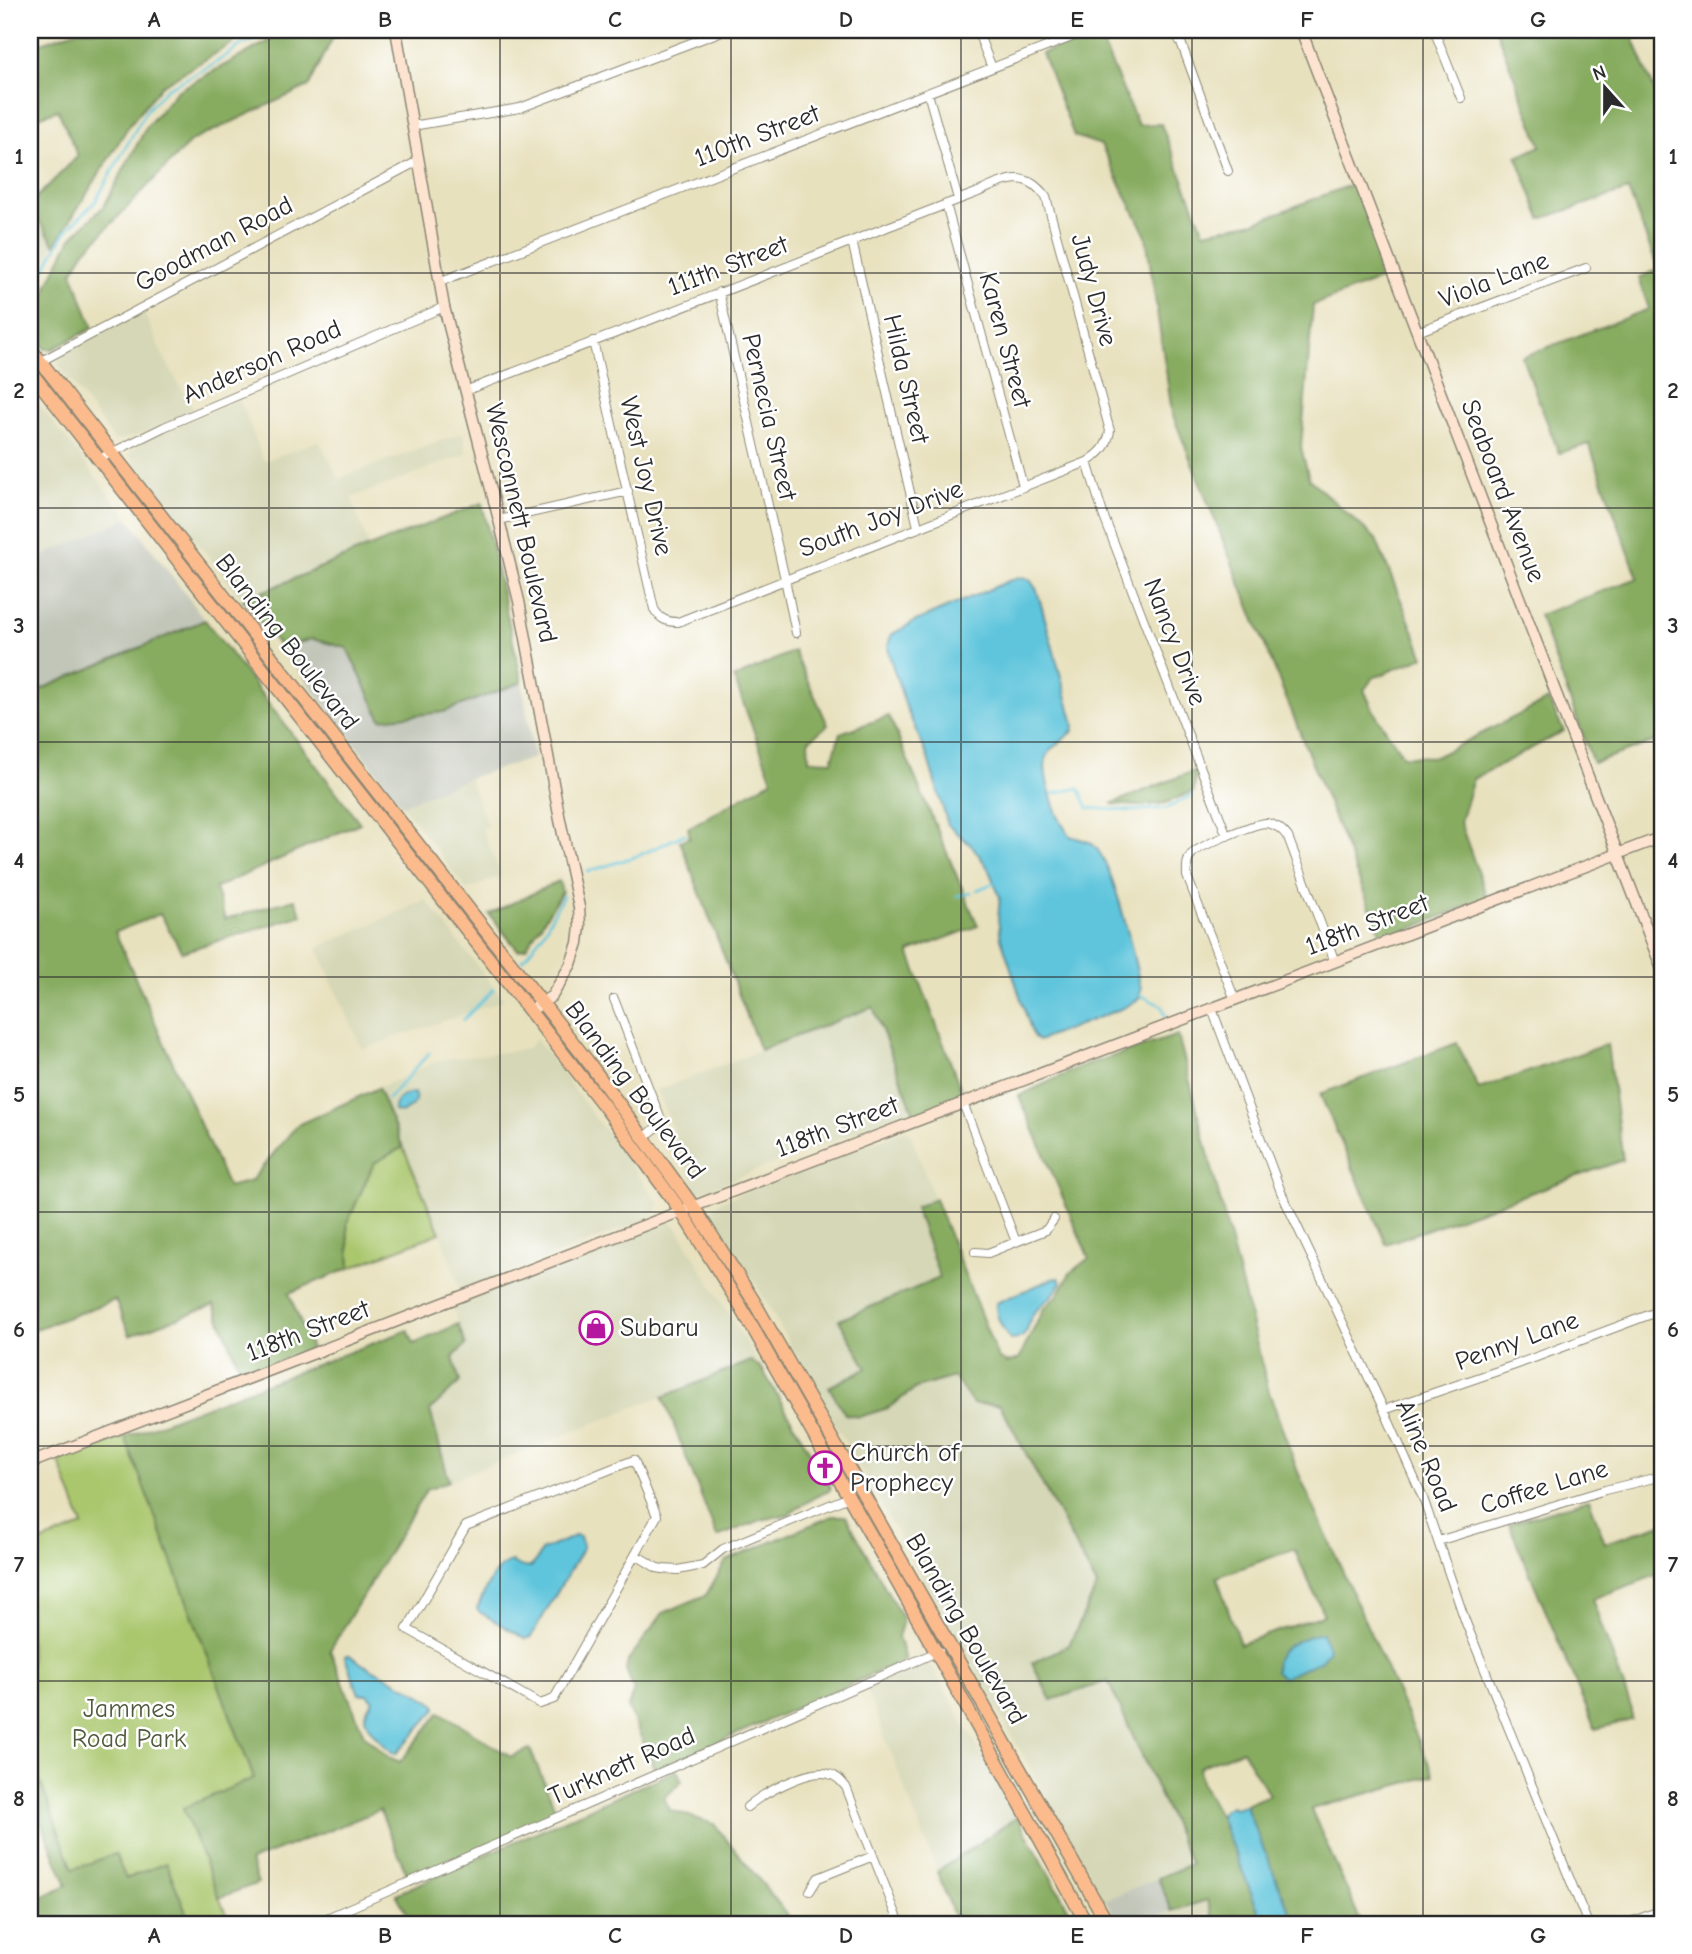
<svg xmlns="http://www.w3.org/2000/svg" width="1692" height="1954" viewBox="0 0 1692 1954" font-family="'Comic Neue',sans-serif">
<rect width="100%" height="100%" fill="#fff"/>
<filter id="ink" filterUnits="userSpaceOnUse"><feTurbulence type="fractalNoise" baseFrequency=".0143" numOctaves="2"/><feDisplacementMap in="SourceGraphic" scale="14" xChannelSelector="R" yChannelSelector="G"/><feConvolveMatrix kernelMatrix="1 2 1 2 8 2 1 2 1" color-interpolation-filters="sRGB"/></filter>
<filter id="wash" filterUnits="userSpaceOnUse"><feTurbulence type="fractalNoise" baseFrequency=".00686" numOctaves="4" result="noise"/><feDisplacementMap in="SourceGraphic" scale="28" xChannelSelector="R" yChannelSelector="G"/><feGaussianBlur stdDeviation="1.57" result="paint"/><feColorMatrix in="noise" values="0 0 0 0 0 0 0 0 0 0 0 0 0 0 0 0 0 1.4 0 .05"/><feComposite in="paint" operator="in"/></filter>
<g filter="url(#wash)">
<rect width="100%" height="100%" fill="#e8e1be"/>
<path fill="#d5d7b6" d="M30,207L55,245L33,279L30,294Z
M143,310L162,354L194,411L136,436L115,441L57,363L67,350Z
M30,393L128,518L30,561Z
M239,399L264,461L319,441L339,478L463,433L466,454L351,498L369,547L243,600L128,455L140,442Z
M469,778L488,826L482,829L501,876L467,890L402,805Z
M426,900L504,1000L362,1049L317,948Z
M873,1007L913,1110L697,1193L658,1090Z
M536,1039L659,1203L657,1210L649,1219L460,1291L440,1233L378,1088L440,1060L527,1049Z
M906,1130L911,1136L935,1199L915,1207L941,1278L839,1319L867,1368L829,1387L888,1408L916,1388L954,1377L1000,1404L1097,1586L1069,1645L1032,1662L1051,1700L1108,1681L1191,1865L1105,1900L748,1270L713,1217V1208L723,1200Z
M669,1222L676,1226L762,1369L750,1361L449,1481L429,1410L453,1357L466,1345L452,1306L661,1224Z
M925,1663L932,1667L1017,1817L937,1872L865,1686L911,1666Z
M1207,1900L1215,1924H1139L1172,1911Z"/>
<path fill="#c2c6b9" d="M128,518L205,620L30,694V561Z
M312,639L347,648L443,712L522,682L534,758L469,778L402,805L281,648Z
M1158,1878L1172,1911L1139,1924H1119L1105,1900Z"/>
<path fill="#aac76e" stroke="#6a794c" stroke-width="2" d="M403,1147L440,1233L350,1268L347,1224L374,1163Z
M125,1437L254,1779L183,1808L230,1924H191L166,1863L125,1879L115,1854L73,1870L30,1755V1546L83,1526L58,1459Z"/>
<path fill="#87ac61" stroke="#596c46" stroke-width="2" fill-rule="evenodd" d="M78,30H203L206,36L217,30H258L253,35L238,40L161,86L130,124L55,245L30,207V204L78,156L58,110L30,120V47Z
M279,30H352L333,37L309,86L191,141L85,251L72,272L93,328L53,349H45L37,337L48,284L71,238L104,206L147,126L177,91L269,41Z
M1496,30H1630L1662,109V739L1593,763L1539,615L1638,578L1589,444L1559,453L1522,357L1649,309L1639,278L1658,269L1628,190L1541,219L1517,157L1541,146Z
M1098,33L1138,125L1161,124L1204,232L1255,222L1355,183L1387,277L1313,305L1301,447L1309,479L1376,539L1424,657L1373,678L1364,690L1374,712L1403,756L1435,757L1548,700L1564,731L1473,779L1460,822L1487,898L1383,940L1172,413L1146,236L1101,145L1074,136L1042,53Z
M482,503L522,682L443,712L381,719L347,648L312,639L281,648L243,600L369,547Z
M205,620L360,823L215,888L225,919L295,899L302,915L182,952L160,914L115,932L228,1187L251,1181L297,1125L378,1088L403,1147L374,1163L347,1223L350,1268L289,1293L311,1349L243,1376L214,1305L130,1335L115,1300L30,1331V694Z
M794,651L828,725L808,741L809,760L832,761L840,733L889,716L978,926L909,952L964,1098L915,1116L873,1007L760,1050L680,841L690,837L688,828L772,780L734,678Z
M1196,770L1194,791L1166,803L1140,806L1111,804Z
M559,881L562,892L526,948L518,950L489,914Z
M1178,1035L1269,1392L1298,1472L1434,1775L1311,1809L1362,1924H1295L1245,1805L1269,1795L1242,1750L1199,1767L1201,1783L1220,1817L1264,1924H1215L1207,1900L1172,1911L1158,1878L1191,1864L1108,1681L1051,1700L1032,1663L1069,1645L1097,1586L1000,1405L973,1404L954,1377L916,1388L888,1408L859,1417L845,1414L829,1387L867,1368L839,1320L940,1278L915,1207L935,1199L998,1358L1007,1363L1019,1359L1044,1308L1058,1295L1070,1273L1089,1258L1019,1096L1080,1067ZM1294,1549L1324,1615L1240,1644L1217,1577Z
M1457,1043L1479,1089L1607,1044L1623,1160L1386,1244L1320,1094Z
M458,1324L466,1345L453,1357L460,1382L430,1410L449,1481L427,1489L330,1650L364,1735L387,1756L400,1762L440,1712L511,1757L530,1749L557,1813L409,1879L380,1810L250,1861L258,1883L219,1898L183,1808L254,1778L125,1437L408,1330L414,1344Z
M751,1361L762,1369L831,1488L829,1491L815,1497L789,1514L761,1520L717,1537L663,1397Z
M1589,1499L1605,1543L1662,1524V1573L1592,1599L1632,1710V1720L1595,1729L1509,1524Z
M832,1516H846L903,1620L898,1637L905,1660L655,1770L628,1707L634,1690L626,1670L628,1661L663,1613L706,1595L726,1561Z
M30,1755L73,1869L115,1854L126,1879L166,1863L191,1924H41L32,1902L67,1885L40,1820L30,1823Z
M677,1770L682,1781L664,1798L670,1810L714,1824L787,1914L792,1924H413L396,1894Z
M1017,1817L1077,1924H957L937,1872Z"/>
<path fill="#5fc5dc" stroke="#457884" stroke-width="2" d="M1024,577L1030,580L1037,590L1074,724L1073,731C1065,739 1049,748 1046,759C1042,771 1053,806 1059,818C1062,825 1066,830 1070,836C1076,838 1086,840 1091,843C1114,858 1134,960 1141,989L1139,999L1123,1008L1038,1041L1033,1036L1001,938L998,919L1000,897L988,868L973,847L948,825L927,755L907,710L890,658L888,646L891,635L916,621L1011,580Z
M414,1093C419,1103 409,1108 401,1113L394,1111C393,1100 404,1094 414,1093Z
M1059,1278L1061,1283C1055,1297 1038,1304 1031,1318C1028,1323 1029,1329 1025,1334C1021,1339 1016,1340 1010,1340C1003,1330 995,1315 996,1303L1052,1279Z
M575,1536L580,1537L583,1548L531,1637L525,1639L478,1611L477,1608C485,1593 493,1565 512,1562C530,1572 533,1569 541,1551Z
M1322,1633L1329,1651L1320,1661L1283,1678L1275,1672C1276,1668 1275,1664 1276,1660C1279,1646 1309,1635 1322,1633Z
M347,1655L352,1656L362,1664L409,1688L436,1705V1709L397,1753L392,1752C383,1743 365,1729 365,1715C365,1710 371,1706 373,1700L368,1694H359L345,1657Z
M1245,1805L1295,1924H1264L1220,1817C1221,1810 1225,1809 1231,1806L1235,1808Z"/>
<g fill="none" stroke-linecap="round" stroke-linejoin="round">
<path stroke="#5fc5dc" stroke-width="2.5" d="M31,326L39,282L50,259L66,231L95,202L146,111L166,89L214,64L244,43L253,41L264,30
M1052,794L1079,788L1088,808L1132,811L1168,808L1192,795
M587,872L640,855L685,834
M977,890L994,883
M957,896L971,893
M523,960L542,935L563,896
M1140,995L1162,1006L1166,1017
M463,1020L494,989
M388,1099L429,1053"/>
</g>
</g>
<g filter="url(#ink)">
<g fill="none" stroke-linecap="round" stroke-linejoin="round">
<defs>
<path id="street" d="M977,30L992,68
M1174,30L1182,45L1228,171
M1434,30L1461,98
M928,93L958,199
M412,126L520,108L725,30
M946,204L1023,486
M852,241L918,527
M439,282L1090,30
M719,292L785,579L796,633
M1417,332L1586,268
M30,367L418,161
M465,391C601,339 737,287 872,233C906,220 941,206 976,193C988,188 1002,180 1016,179C1030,179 1038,187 1046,197L1110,431C1107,447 1101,453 1087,462L678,622C666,622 660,619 654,609L593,341
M99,459L164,427L444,307
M1087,462L1104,517L1227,836
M499,520L628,491
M614,999L661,1120L658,1126L644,1138
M1235,1000L1187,876C1187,868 1186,861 1191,855C1196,847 1255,823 1266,823C1276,824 1282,829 1288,837L1335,962
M1212,1009L1281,1192L1384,1410L1423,1498L1466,1623L1588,1924
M963,1103L1016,1242
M975,1252L988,1253L1046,1230L1054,1219
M1384,1410L1515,1365L1662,1310
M634,1460L657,1516L554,1699L540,1704L407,1629L466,1526Z
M1438,1541L1605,1490L1662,1476
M636,1555L657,1568L663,1569L678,1570L703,1565L723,1549L849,1497
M747,1807C762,1794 809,1768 829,1774C837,1776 841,1781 846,1787L900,1924
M810,1891L818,1878L873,1856
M313,1924L939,1651
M1626,1924L1662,1910"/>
<path id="secondary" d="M396,30L444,307L499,520L519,601L560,820L579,907L580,926L578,943L571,964L552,996L530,1011
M1301,30L1662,969
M30,1463L785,1171L1662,837"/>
<path id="primary" d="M30,348L589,1063L693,1206L753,1300L1108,1924
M30,371L608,1111L681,1211L741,1307L895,1578L1087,1924"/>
</defs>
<use href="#street" stroke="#8a8674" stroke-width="10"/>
<use href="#secondary" stroke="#8a8674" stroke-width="13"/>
<use href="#primary" stroke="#8a8674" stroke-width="15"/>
<use href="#street" stroke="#fff" stroke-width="8"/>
<use href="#secondary" stroke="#fde4d1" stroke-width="10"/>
<use href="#primary" stroke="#fbbb8d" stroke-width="12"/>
</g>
</g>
<path fill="none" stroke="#2b2b2b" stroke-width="2" stroke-opacity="0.55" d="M269,30V1924M500,30V1924M731,30V1924M961,30V1924M1192,30V1924M1423,30V1924M30,273H1662M30,508H1662M30,742H1662M30,977H1662M30,1212H1662M30,1446H1662M30,1681H1662"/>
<defs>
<symbol id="shop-ring" viewBox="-11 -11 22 22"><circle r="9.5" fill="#fff" stroke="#b5179e" stroke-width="1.5"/><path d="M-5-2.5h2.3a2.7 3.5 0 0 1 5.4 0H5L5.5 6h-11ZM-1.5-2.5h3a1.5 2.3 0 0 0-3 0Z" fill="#b5179e"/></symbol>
<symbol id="church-ring" viewBox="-11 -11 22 22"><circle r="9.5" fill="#fff" stroke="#b5179e" stroke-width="1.5"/><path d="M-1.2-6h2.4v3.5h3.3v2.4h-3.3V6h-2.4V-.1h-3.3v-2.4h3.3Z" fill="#b5179e"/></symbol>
</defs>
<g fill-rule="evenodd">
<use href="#shop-ring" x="577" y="1309" width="38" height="38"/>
<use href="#church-ring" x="806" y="1449" width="38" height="38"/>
</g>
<g text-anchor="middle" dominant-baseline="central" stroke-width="5" stroke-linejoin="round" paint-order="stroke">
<g font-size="26" fill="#2b2b2b" stroke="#fff">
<text transform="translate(757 136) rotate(-21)">110th Street</text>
<text transform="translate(214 244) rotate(-28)">Goodman Road</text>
<text transform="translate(728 266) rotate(-21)">111th Street</text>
<text transform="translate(1494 280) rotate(-21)">Viola Lane</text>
<text transform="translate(1094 290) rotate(75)">Judy Drive</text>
<text transform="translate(1005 340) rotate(75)">Karen Street</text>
<text transform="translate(262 362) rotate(-24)">Anderson Road</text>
<text transform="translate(906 379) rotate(77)">Hilda Street</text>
<text transform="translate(769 417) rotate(77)">Pernecia Street</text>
<text transform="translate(646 476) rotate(77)">West Joy Drive</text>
<text transform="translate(1503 491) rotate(69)">Seaboard Avenue</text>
<text transform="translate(881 519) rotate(-21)">South Joy Drive</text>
<text transform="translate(521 523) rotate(77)">Wesconnett Boulevard</text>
<text transform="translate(287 642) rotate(52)">Blanding Boulevard</text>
<text transform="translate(1175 642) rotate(69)">Nancy Drive</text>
<text transform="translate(1367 925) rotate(-21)">118th Street</text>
<text transform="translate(635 1090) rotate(53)">Blanding Boulevard</text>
<text transform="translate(837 1127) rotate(-21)">118th Street</text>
<text transform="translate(308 1331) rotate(-21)">118th Street</text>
<text transform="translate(1517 1341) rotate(-20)">Penny Lane</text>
<text transform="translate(1426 1456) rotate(67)">Aline Road</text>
<text transform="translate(1544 1487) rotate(-17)">Coffee Lane</text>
<text transform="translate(966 1629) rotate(60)">Blanding Boulevard</text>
<text transform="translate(622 1766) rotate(-24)">Turknett Road</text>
</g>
<g font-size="26" fill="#2b2b2b" stroke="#fff" text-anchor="start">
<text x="620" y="1328">Subaru</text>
<text x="850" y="1453">Church of<tspan x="850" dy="30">Prophecy</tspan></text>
</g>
<g font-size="26" fill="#515a3f" stroke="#fff">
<text x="129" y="1709">Jammes<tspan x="129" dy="30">Road Park</tspan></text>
</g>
</g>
<rect width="1692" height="1954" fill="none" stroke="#fff" stroke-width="77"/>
<g transform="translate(1605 88) rotate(339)" stroke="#ffffff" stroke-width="5" paint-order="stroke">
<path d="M0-5L12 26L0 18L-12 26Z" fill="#2b2b2b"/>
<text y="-10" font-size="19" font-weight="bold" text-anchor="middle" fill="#2b2b2b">N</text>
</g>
<rect x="38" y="38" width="1616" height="1878" fill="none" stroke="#2b2b2b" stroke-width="2.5"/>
<g font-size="23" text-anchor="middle" font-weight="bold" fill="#2b2b2b">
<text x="154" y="27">A</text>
<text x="385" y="27">B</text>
<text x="615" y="27">C</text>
<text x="846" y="27">D</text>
<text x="1077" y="27">E</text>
<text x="1307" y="27">F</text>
<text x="1538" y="27">G</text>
<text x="19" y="164">1</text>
<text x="1673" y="164">1</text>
<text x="19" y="398">2</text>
<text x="1673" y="398">2</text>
<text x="19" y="633">3</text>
<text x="1673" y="633">3</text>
<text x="19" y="868">4</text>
<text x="1673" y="868">4</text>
<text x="19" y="1102">5</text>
<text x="1673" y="1102">5</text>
<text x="19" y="1337">6</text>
<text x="1673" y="1337">6</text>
<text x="19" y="1572">7</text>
<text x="1673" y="1572">7</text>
<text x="19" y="1806">8</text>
<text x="1673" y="1806">8</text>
<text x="154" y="1943">A</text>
<text x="385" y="1943">B</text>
<text x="615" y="1943">C</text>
<text x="846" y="1943">D</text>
<text x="1077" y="1943">E</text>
<text x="1307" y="1943">F</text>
<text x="1538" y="1943">G</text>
</g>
</svg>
